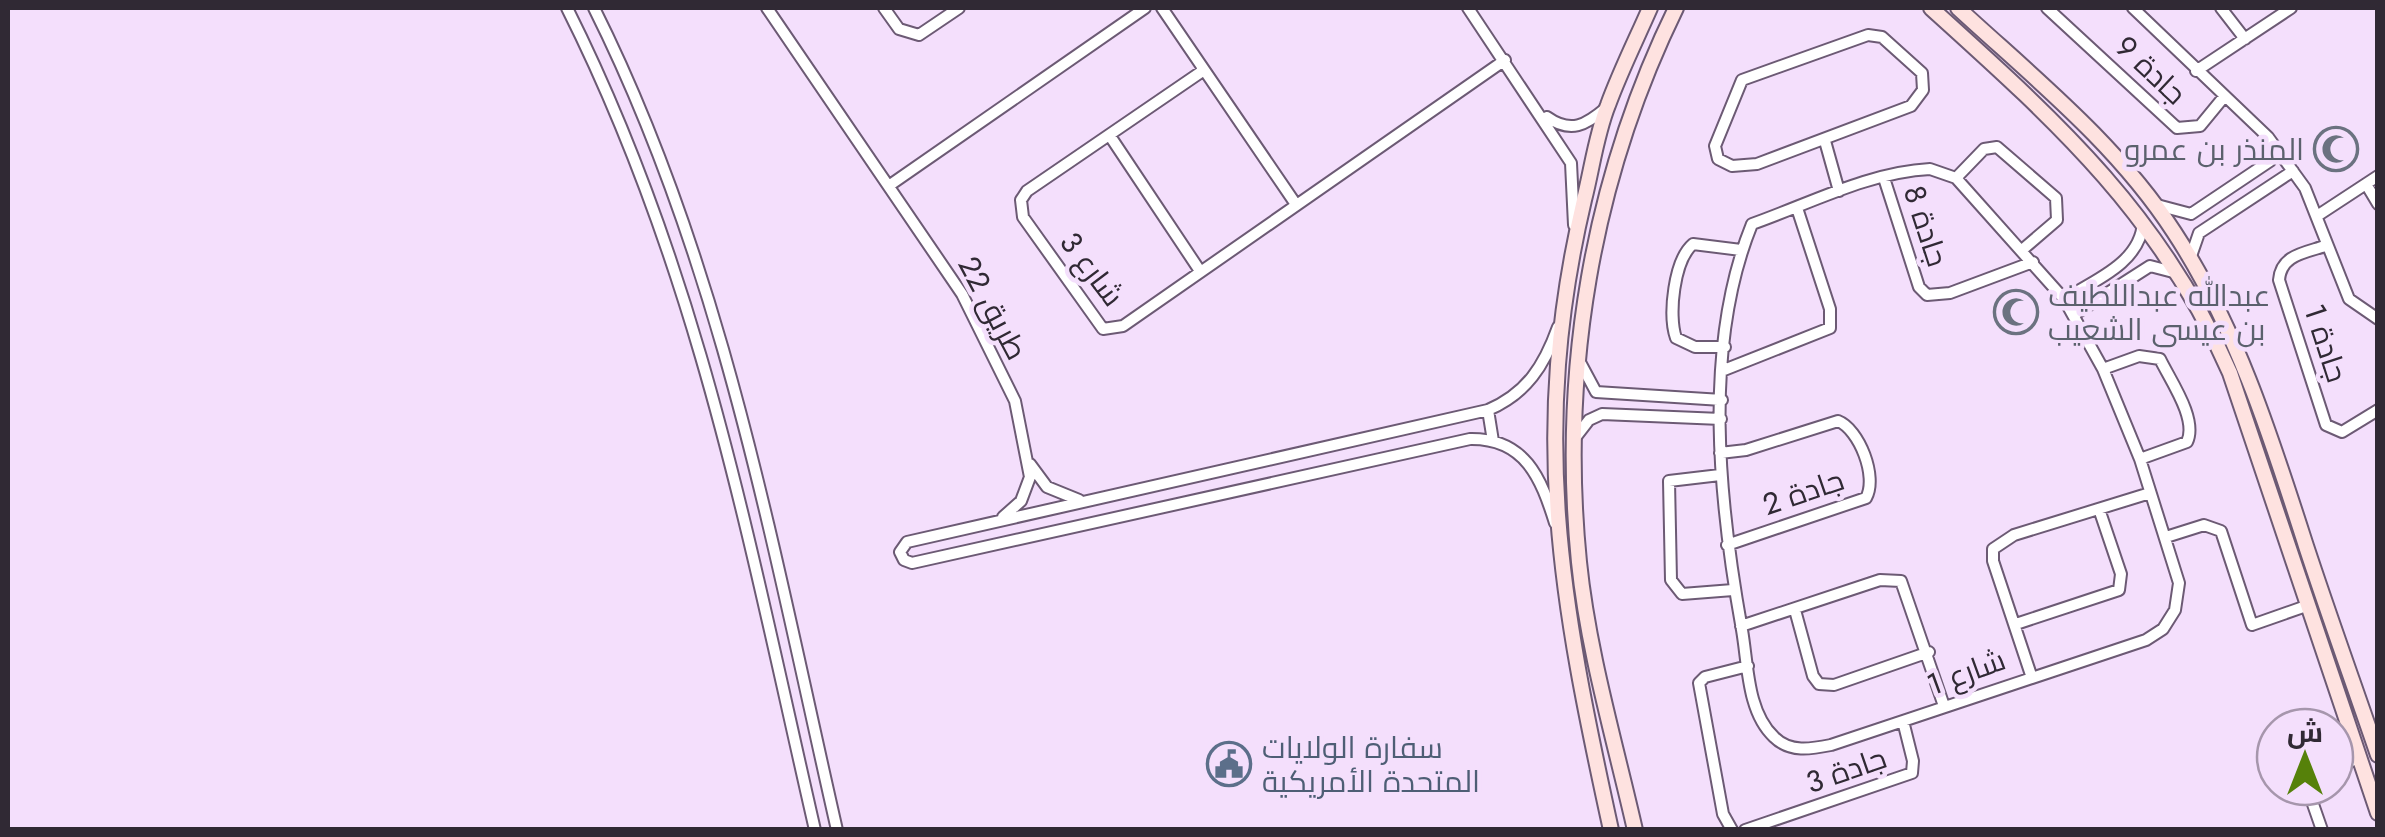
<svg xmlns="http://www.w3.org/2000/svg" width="2385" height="837" viewBox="0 0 2385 837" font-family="Jost,Cairo,sans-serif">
<rect width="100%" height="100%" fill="#f4dffc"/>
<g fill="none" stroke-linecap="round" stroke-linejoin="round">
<defs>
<path id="minor" d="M567,8C700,273 749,543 815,830
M594,8C723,266 773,550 837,830
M767,8L962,294L1015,401L1030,477L1021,501L1003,517
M884,8L899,29L919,35L959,8
M1162,8L1295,203
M1468,8L1571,163L1574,225
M2047,8L2177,128L2200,126L2223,98
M2133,8L2268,137L2305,188L2349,299L2378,319
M2221,8L2245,39
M1868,35L1882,37L1922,73L1923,90L1911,106L1757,164L1732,166L1718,159L1715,146L1742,80Z
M1204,70L1027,191L1021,200L1023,217L1103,329L1123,326L1505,60
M2196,71L2291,8
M1547,117C1571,134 1586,125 1606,108
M1110,136L1200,271
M1825,141L1839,191
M1930,169L1956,178L2064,299L2103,369L2140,459L2179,583L2175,610L2163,629L2146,640L1831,745C1811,749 1790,753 1774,737C1747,712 1748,664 1742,630C1719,502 1702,347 1752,224C1809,204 1869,172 1930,169Z
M1884,178L1919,287L1927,295L1950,293L2033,262
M1956,178L1984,149L1997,147L2056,198L2057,220L2022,250
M2366,184L2378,204
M890,185L1145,8
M2157,205L2191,214L2270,161L2277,150
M2317,216L2378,176
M2325,246C2304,253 2281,255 2279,280L2326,425L2342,432L2378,410
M2190,259L2199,233L2293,171
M2064,299C2096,280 2141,262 2143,222
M2075,314L2150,266L2177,273
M1725,347H1695L1676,338C1668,315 1674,260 1693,244L1741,250
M1581,364L1596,392L1722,400
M2103,369L2139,356L2160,359C2170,380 2198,419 2187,442L2140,459
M1724,370L1830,328V309L1797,208
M1488,410L1493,441
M1575,438L1589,420L1602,414L1721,419
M1720,453L1746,450L1838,421C1859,429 1878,477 1866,498L1727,545
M1030,464L1047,487L1079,500
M1720,475L1669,481L1671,580L1682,594L1733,590
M1555,523C1541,478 1525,438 1470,439L912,563L904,560L900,552L907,542L1488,410C1527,393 1544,366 1558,327
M2166,537L2204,525L2221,531L2252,625L2309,605
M1795,610L1813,676L1819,684L1834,685L1929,652
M2016,624L2119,590L2121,574L2099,509
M1741,626L1880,580L1901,581L1944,706
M2031,675L1993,561V549L2014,535L2150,493
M2335,768L2359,758
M2307,787L2322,830
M1732,830L1723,814L1699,683L1705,677L1748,666
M1745,830L1912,773L1913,761L1903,721"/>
<path id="secondary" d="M1931,8C2056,121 2161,214 2230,373L2378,813
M1958,8C2034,78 2117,144 2174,232C2237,328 2271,437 2306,546C2329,616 2354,685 2378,755
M1611,830C1561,602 1529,433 1584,200C1592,169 1596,135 1608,105C1620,72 1636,40 1650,8
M1635,830C1615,742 1588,651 1579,562C1560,371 1592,180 1676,8"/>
</defs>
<use href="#minor" stroke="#6c5a74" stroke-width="14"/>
<use href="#secondary" stroke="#6c5a74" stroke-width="18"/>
<use href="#minor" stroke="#fff" stroke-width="10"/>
<use href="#secondary" stroke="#fee2e0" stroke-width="14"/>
</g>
<defs>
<symbol id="mosque-ring" viewBox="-11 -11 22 22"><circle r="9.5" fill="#f4dffc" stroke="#6b7280" stroke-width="1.5"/><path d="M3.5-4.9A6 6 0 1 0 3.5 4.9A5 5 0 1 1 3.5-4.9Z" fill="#6b7280"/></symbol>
<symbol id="civic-ring" viewBox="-11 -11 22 22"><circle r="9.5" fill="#f4dffc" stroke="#5c6f8a" stroke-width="1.5"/><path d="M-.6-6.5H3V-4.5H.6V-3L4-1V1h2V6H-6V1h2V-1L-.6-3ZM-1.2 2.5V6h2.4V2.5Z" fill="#5c6f8a"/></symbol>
</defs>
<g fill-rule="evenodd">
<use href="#mosque-ring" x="2311" y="124" width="50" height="50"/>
<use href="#mosque-ring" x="1991" y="287" width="50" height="50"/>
<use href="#civic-ring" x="1204" y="739" width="50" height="50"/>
</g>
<g text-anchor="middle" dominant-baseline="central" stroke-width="9" stroke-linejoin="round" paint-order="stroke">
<g font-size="30" fill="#302934" stroke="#f4dffc">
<text transform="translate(2151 70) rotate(43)">جادة 9</text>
<text transform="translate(1926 226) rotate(72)">جادة 8</text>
<text transform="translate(1092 269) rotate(53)">شارع 3</text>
<text transform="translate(993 308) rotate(62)">طريق 22</text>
<text transform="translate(2326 343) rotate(72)">جادة 1</text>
<text transform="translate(1803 492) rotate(-19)">جادة 2</text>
<text transform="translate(1966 672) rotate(-20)">شارع 1</text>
<text transform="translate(1846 770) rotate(-19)">جادة 3</text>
</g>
<g font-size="30" fill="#5b616d" stroke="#f4dffc" text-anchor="end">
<text x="2304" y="149">المنذر بن عمرو</text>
<text x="2048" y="295" text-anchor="start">عبدالله عبداللطيف<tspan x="2048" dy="34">بن عيسى الشعيب</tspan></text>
</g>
<g font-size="30" fill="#4e5e75" stroke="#f4dffc" text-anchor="start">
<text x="1262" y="747">سفارة الولايات<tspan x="1262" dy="34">المتحدة الأمريكية</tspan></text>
</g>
</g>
<rect width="2385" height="837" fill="none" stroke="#302934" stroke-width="20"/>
<g transform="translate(2305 757)"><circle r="48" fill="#f4dffc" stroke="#a696ac" stroke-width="2.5"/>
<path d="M0-8L18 38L0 25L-18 38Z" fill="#56810a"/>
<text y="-15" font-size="28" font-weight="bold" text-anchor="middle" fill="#302934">ش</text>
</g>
</svg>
